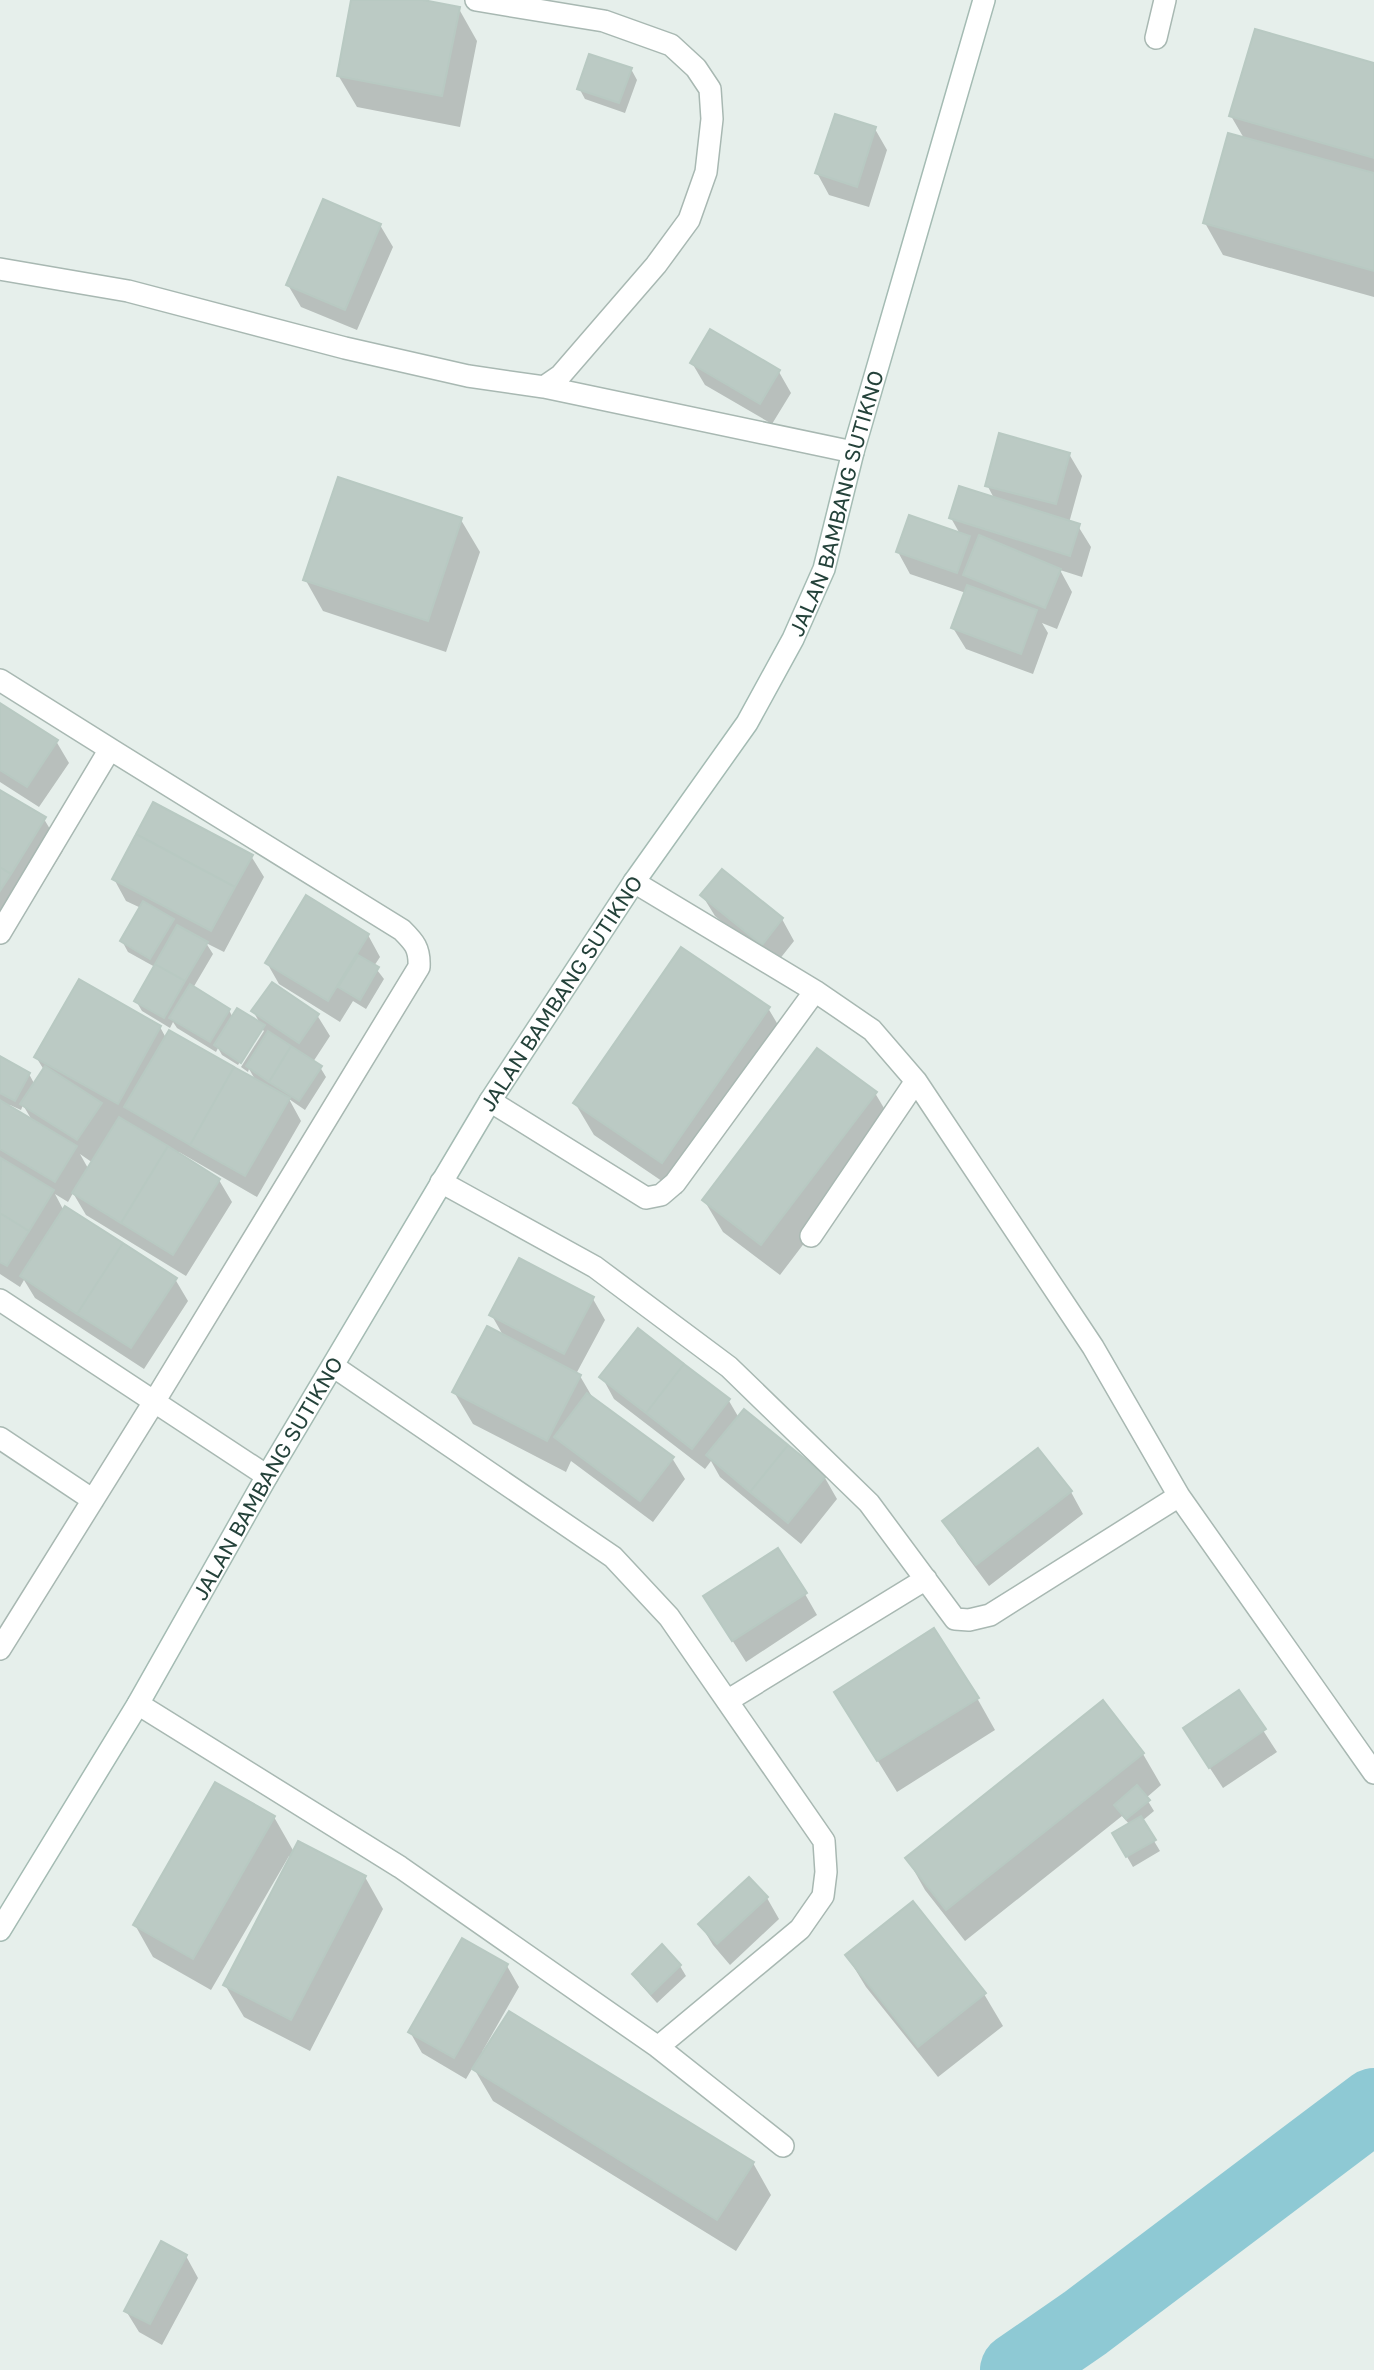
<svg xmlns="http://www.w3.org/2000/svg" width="1374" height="2370" viewBox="0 0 1374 2370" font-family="'Golos Text',sans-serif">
<rect width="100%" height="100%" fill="#e6efeb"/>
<path fill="#0003" fill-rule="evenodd" d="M353,0H413L459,9L477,41L460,127L357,107L338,75Z
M1374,65V297L1223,255L1205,223L1245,140L1231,116Z
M631,69L637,80L625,113L585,99L579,88Z
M875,129L887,150L869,207L829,195L817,173Z
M380,225L393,247L357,330L301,307L288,285Z
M692,363L779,372L791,393L772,424L705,385Z
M1069,454L1082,476L1069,523L1078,526L1091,547L1082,577L1060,570L1072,592L1057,629L1042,623L1048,633L1033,674L966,649L953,628L966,593L910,574L898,552L960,534L951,518L995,500L987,485Z
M461,520L480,552L446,652L323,611L305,579Z
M0,705L56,741L69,763L39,807L0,782Z
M0,792L44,819L63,851L30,904L21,899L0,933Z
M251,856L264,877L224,952L206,943L213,954L193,988L229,1010L233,1018L261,1025L253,1011L317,1015L330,1036L313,1062L320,1067L326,1077L305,1110L289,1099L301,1121L257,1197L179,1152L177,1155L219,1180L232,1202L186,1276L86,1215L73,1193L68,1202L55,1194L64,1211L175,1279L188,1301L144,1369L35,1298L24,1280L20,1287L0,1274V1058L29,1074L35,1085L44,1070L36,1057L160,1027L166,1038L256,1081L249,1069L248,1072L241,1067L264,1031L261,1028L238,1065L222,1055L218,1048L216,1052L177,1028L173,1022L170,1028L142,1011L136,1001L155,967L128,952L122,941L141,908L126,901L114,879ZM10,1105L21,1110L23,1105L33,1122L9,1107ZM80,1154L93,1163L89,1170Z
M702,895L782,919L794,941L775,965L715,916Z
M368,935L380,957L374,966L384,979L366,1009L353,1001L340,1022L279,984L267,963Z
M768,1008L787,1040L681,1194L594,1135L575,1103Z
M875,1093L894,1125L780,1275L723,1232L704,1200Z
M593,1299L605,1320L576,1374L580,1376L594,1400L672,1458L685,1479L653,1522L571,1461L566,1472L473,1424L454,1392L504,1337L491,1314Z
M638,1330L729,1401L739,1418L744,1412L825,1478L837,1499L801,1544L720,1477L711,1461L705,1469L614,1399L602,1377Z
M1038,1450L1071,1492L1083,1514L989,1586L957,1543L945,1521Z
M805,1594L817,1615L746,1662L718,1618Z
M1239,1693L1277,1752L1223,1788L1198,1750Z
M977,1698L995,1730L897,1792L855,1724Z
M1143,1754L1161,1785L1146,1798L1154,1811L1142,1821L1160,1851L1133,1867L1114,1834L1130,1825L1122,1816L965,1941L925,1890L907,1858Z
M274,1817L294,1852L365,1877L383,1909L310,2051L244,2017L225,1985L291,1857L289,1856L211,1990L153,1957L135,1925Z
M767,1898L779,1919L730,1965L713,1945L700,1924Z
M662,1947L680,1966L686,1976L657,2003L640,1984L634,1974Z
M847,1956L984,1994L1003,2026L938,2077L866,1987Z
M507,1966L519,1987L482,2052L753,2163L771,2195L736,2251L493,2101L473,2067L466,2079L422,2053L410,2032Z
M186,2256L198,2278L162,2345L139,2332L126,2311Z"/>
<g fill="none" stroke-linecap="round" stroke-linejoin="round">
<path stroke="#8ec9d4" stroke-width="74" d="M1017,2370L1085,2323L1374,2105"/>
</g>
<path fill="#bbcac4" stroke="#b8c9c2" stroke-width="2" d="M351,0H423L460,7L442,96L337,76Z
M1255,29L1374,63V158L1229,116Z
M589,54L632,68L619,103L577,89Z
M835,114L876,127L857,187L815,173Z
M1228,133L1374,173V271L1203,223Z
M323,199L381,224L345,310L286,285Z
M710,329L780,370L760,404L690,363Z
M999,433L1070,453L1056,504L985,486Z
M338,477L462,518L428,621L303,580Z
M959,486L1080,524L1070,556L949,518Z
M909,515L970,536L957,573L896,552Z
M979,535L1061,569L1045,608L963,575Z
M967,585L1037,610L1021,654L951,628Z
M0,703L58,740L27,787L0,770Z
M0,790L46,817L11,874L0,867Z
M153,802L253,855L235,887L136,834Z
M136,834L235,887L211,931L112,879Z
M0,867L11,874L0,891Z
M722,869L783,918L762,945L700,895Z
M306,895L369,934L328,1001L265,963Z
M143,901L174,919L150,959L120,941Z
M177,925L208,942L185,981L155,964Z
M681,947L770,1007L662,1163L573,1103Z
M358,955L379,967L360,1000L338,987Z
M155,964L185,981L164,1018L134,1001Z
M79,979L161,1026L118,1104L34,1057Z
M272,982L319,1014L299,1043L251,1011Z
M190,984L230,1009L210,1042L169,1018Z
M237,1008L265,1025L241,1063L214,1045Z
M169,1030L234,1067L190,1145L124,1107Z
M268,1031L291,1046L269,1082L246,1066Z
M291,1046L322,1066L299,1101L269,1082Z
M817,1048L877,1092L761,1245L702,1200Z
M0,1056L30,1073L15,1101L0,1093Z
M45,1066L102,1103L77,1140L20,1104Z
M234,1067L290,1098L245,1176L190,1145Z
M0,1100L77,1146L55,1182L0,1149Z
M119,1117L168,1146L121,1223L72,1193Z
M168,1146L220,1179L173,1255L121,1223Z
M1,1158L54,1190L29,1231L0,1213Z
M65,1206L123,1243L77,1314L20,1276Z
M0,1213L29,1231L7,1266L0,1262Z
M123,1243L177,1278L131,1348L77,1314Z
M519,1258L594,1297L564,1354L489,1315Z
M487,1326L581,1375L547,1441L452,1392Z
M638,1328L684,1364L646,1413L599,1377Z
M684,1364L730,1399L692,1449L646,1413Z
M587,1393L674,1457L640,1501L554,1437Z
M744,1409L788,1445L750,1492L706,1455Z
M788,1445L826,1476L788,1523L750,1492Z
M1038,1448L1072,1491L976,1565L942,1521Z
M778,1548L807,1593L732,1641L703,1596Z
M934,1628L979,1698L877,1761L834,1692Z
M1239,1690L1266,1729L1209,1768L1183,1728Z
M1103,1700L1144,1753L946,1910L905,1858Z
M215,1782L275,1816L193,1959L133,1925Z
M1137,1785L1150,1800L1126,1819L1114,1805Z
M1141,1816L1156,1840L1126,1857L1112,1833Z
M298,1841L366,1876L291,2020L223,1985Z
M749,1877L768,1897L717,1944L698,1924Z
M913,1901L986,1993L918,2047L845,1955Z
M462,1938L508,1964L454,2058L408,2032Z
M662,1944L681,1965L651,1994L632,1974Z
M509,2011L754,2162L717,2220L472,2069Z
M161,2241L187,2255L150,2324L124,2311Z"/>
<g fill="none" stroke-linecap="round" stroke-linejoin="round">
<defs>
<path id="lane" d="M476,0L604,21L671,45L696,68L710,89L712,119L706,172L689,220L656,265L560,376L544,387
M1156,38L1165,0
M0,269L128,291L345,348L468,376L544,387L853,452
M634,882L815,991L872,1030L916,1081L1093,1347L1179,1496L1374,1773
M490,1101L646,1198L661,1195L675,1183L815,991
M441,1182L595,1267L729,1367L869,1503L955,1619L969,1620L990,1615L1179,1496
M811,1236L916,1081
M333,1366L613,1557L669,1617L824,1841L826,1872L823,1896L800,1929L658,2047
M727,1701L926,1579
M138,1704L400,1867L658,2047L783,2146"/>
<path id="street" d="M0,680L110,749
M0,933L110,749L402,930C414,942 420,948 419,967L154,1402L0,1649
M0,1300L267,1476
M0,1438L93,1500"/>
<g id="secondary">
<path id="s1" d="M0,1930L138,1704L267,1476L490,1101L634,882L747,723L793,639L824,569L853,452L984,0"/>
</g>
</defs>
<use href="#lane" stroke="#a8b8b2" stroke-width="24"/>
<use href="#street" stroke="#a8b8b2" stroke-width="24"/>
<use href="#secondary" stroke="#a4bbb3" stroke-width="24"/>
<use href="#lane" stroke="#fff" stroke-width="21"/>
<use href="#street" stroke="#fff" stroke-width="21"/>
<use href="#secondary" stroke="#fff" stroke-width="21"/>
</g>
<g text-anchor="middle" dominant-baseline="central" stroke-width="6" stroke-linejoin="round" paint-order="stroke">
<g font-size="21" fill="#24423a" stroke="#f7fbf9">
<text stroke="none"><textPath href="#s1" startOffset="1659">JALAN BAMBANG SUTIKNO</textPath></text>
<text stroke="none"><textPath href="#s1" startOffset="1092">JALAN BAMBANG SUTIKNO</textPath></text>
<text stroke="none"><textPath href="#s1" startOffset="525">JALAN BAMBANG SUTIKNO</textPath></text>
</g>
</g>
</svg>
